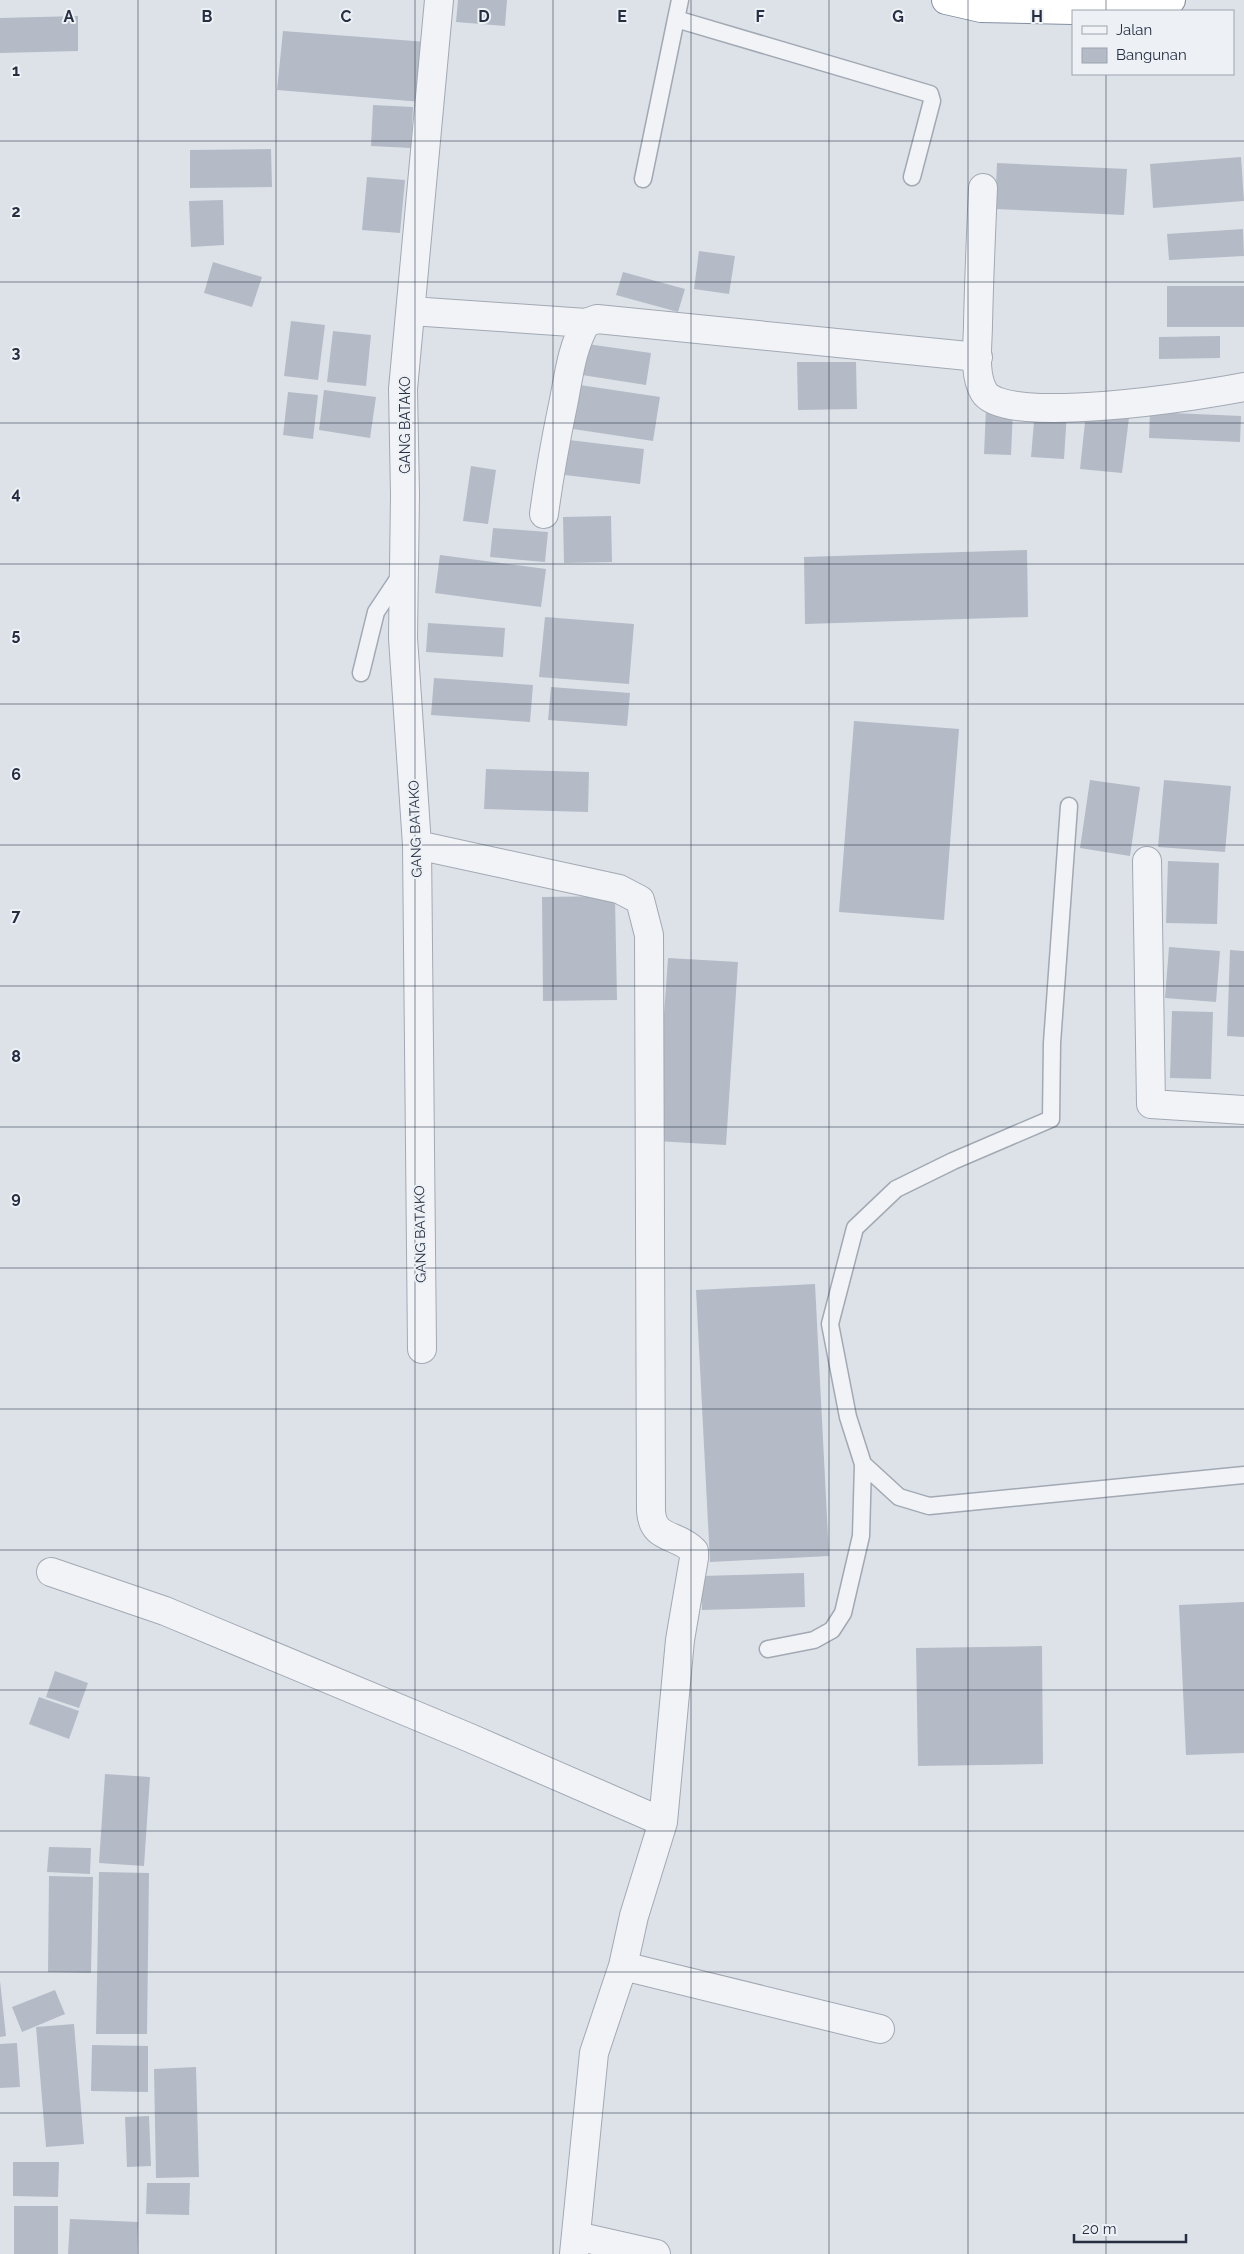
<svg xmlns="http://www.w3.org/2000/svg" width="1244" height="2254" viewBox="0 0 1244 2254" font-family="Raleway,sans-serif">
<rect width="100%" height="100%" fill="#dde2e9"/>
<path fill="#b4bbc6" d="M458,0H507L505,26L456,22Z
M78,16V51L0,53V18Z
M283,31L427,42L422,102L277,90Z
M373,105L413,107L411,148L371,146Z
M271,149L272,187L190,188V150Z
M1241,157L1244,201L1153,208L1150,164Z
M997,163L1127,169L1124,215L995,209Z
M367,177L405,180L400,233L362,230Z
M223,200L224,245L191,247L189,201Z
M1243,229L1244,256L1169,260L1167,234Z
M699,251L735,256L729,294L694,289Z
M213,262L262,277L252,307L204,293Z
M623,272L685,289L678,312L616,295Z
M1167,286H1244V327H1167Z
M291,321L325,325L318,380L284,376Z
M333,331L371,335L366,386L327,382Z
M1220,336V358L1159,359V337Z
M587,344L651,353L646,385L582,375Z
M797,362H856L857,409L798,410Z
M580,385L660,397L653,441L573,429Z
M324,390L376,397L370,438L319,430Z
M288,392L318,395L313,439L283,435Z
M986,409L1013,410L1011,455L984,454Z
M1035,410L1067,412L1064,459L1031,457Z
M1150,412L1241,416L1240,442L1149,438Z
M1086,413L1129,418L1122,473L1080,469Z
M569,440L644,449L640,484L565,475Z
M471,466L496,470L488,524L463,521Z
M611,516L612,562L564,563L563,517Z
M493,528L548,532L545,562L490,557Z
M1027,550L1028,617L805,624L804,557Z
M440,555L546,569L541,607L435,593Z
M545,617L634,624L629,684L539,677Z
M428,623L505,628L503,657L426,652Z
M434,678L533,685L530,722L431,715Z
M551,687L630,693L627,726L548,720Z
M854,721L959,729L944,920L839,912Z
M486,769L589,772L588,812L484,809Z
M1090,780L1140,787L1130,856L1080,848Z
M1164,780L1231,786L1225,852L1158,847Z
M1168,861L1219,863L1217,924L1166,923Z
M615,896L617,1000L543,1001L542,897Z
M1169,947L1220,951L1216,1002L1165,998Z
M1230,950L1244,951V1037L1227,1036Z
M668,958L738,962L726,1145L655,1141Z
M1172,1011L1213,1012L1211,1079L1170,1078Z
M815,1284L829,1556L710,1562L696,1290Z
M804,1573L805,1607L702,1610L701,1576Z
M1244,1602V1753L1186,1755L1179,1605Z
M1042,1646L1043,1764L918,1766L916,1648Z
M55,1671L88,1683L79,1708L46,1697Z
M39,1697L79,1711L69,1739L29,1724Z
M105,1774L150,1777L144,1866L99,1863Z
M49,1847L91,1848L90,1874L47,1872Z
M99,1872L149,1873L147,2034H96Z
M49,1876L93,1877L91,1973L48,1972Z
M0,1981L6,2036L0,2037Z
M55,1990L65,2014L22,2032L12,2007Z
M74,2024L84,2144L46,2147L36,2027Z
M17,2043L20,2087L0,2088V2044Z
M92,2045L148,2046V2092L91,2091Z
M196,2067L199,2177L156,2178L154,2069Z
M149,2116L151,2166L127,2167L125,2117Z
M13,2162H59L58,2197L13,2196Z
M147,2183H190L189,2215L146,2214Z
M14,2206H58V2254H14Z
M70,2219L138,2222L137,2254H68Z"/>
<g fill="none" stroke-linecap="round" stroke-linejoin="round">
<defs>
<path id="service" d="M680,0L676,19L930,94L932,101L912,177
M643,179L676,19
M361,673L376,612L402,573
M863,1464L899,1497L929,1506L1244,1475
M768,1649L814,1640L832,1630L843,1613L861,1536L863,1464L848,1417L830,1324L855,1228L896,1189L953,1161L1051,1119L1052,1043L1069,806"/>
<path id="minor" d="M983,188C981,233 979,279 978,324C978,344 973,374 984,392C1004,427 1205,395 1244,387
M411,311L586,323
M544,514C549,476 556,438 564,400C569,374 572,347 586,323L597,319L978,357
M417,845L619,889L640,900L649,935L651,1511C653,1541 677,1533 694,1551V1558L680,1640L663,1822L634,1916L623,1966L594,2053L574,2254
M1147,861L1151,1104L1244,1110
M422,1349L417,845L403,638L405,495L403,389L439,0
M51,1572L165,1611L470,1738L663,1822
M623,1966L880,2029
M576,2236L656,2254"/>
<path id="trunk" d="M946,0L981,8L1073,10L1171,0"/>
</defs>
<use href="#service" stroke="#a2a9b3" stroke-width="19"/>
<use href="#minor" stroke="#a2a9b3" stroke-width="30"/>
<use href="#trunk" stroke="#838fa1" stroke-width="30"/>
<use href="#service" stroke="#f1f3f7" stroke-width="16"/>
<use href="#minor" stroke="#f1f3f7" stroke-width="28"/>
<use href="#trunk" stroke="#fff" stroke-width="28"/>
</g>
<path fill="none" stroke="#252f41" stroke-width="1" stroke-opacity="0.55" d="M138,0V2254M276,0V2254M415,0V2254M553,0V2254M691,0V2254M829,0V2254M968,0V2254M1106,0V11M1106,74V2254M0,141H1244M0,282H1244M0,423H1244M0,564H1244M0,704H1244M0,845H1244M0,986H1244M0,1127H1244M0,1268H1244M0,1409H1244M0,1550H1244M0,1690H1244M0,1831H1244M0,1972H1244M0,2113H1244"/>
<g text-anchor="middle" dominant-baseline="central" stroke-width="4" stroke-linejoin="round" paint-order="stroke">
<g font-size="14" fill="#252f41" stroke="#edf1f6">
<text transform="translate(405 425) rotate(-90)">GANG BATAKO</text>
<text transform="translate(415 829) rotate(-92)">GANG BATAKO</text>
<text transform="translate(420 1234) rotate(-91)">GANG BATAKO</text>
</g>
</g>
<g font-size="16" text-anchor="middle" font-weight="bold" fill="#252f41" stroke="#edf1f6" stroke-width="4" stroke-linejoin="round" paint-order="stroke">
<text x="69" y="22">A</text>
<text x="207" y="22">B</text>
<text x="346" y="22">C</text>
<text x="484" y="22">D</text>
<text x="622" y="22">E</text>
<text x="760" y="22">F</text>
<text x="898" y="22">G</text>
<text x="1037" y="22">H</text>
<text x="16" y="76">1</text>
<text x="16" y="217">2</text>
<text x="16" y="358">3</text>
<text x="16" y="499">4</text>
<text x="16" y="640">5</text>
<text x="16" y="780">6</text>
<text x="16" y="921">7</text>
<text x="16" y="1062">8</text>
<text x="16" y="1203">9</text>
</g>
<rect x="1072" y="10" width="162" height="65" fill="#edf1f6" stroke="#9da3ae"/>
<rect x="1082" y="26" width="25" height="8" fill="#f1f3f7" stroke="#9da3ae"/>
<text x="1116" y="35" font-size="15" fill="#252f41">Jalan</text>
<rect x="1082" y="48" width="25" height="15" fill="#b4bbc6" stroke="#9da3ae"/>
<text x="1116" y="60" font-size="15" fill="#252f41">Bangunan</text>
<path d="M1074 2234v8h112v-8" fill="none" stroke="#252f41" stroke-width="2.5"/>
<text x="1082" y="2234" font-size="15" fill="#252f41" stroke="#edf1f6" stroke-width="4" paint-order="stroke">20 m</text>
</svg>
